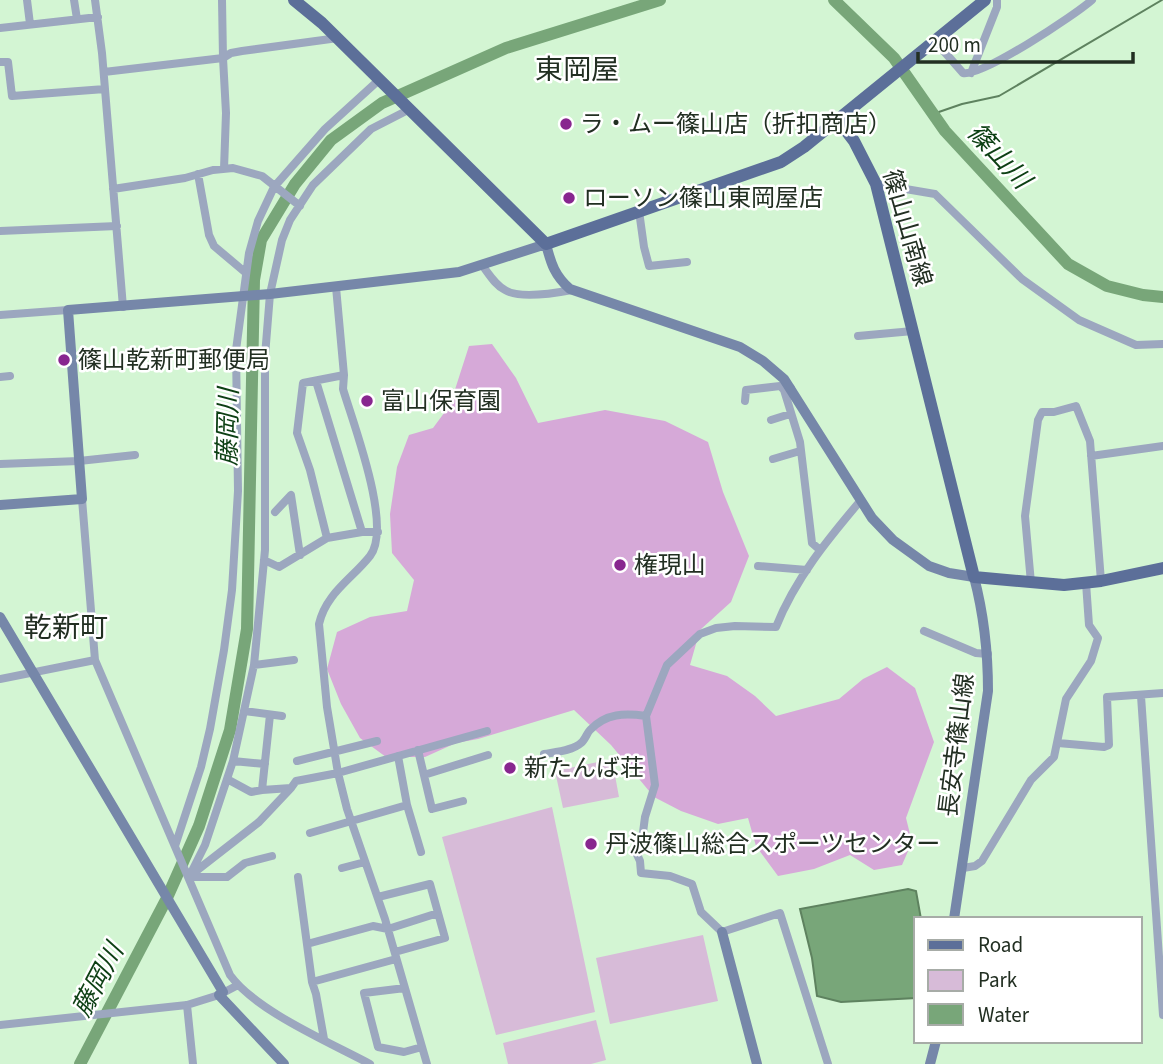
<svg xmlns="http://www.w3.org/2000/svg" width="1163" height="1064" viewBox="0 0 1163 1064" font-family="'Source Sans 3','Noto Sans JP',sans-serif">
<rect width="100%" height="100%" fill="#d3f5d3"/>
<path fill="#d7bbd8" d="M612,759L619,797L563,808L555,771Z
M552,807L595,1012L496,1035L442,837Z
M703,935L718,1001L610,1024L596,958Z
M596,1020L606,1060L591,1064H508L503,1043Z"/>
<path fill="#d6a9d8" d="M492,344L516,378L538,423L605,410L665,421L708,442L723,492L749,556L731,602L700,630L690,665L727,676L755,696L776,716L839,699L863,679L887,667L915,688L934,742L906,818L912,842L902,865L874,870L850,855L814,869L778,876L756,846L748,818L718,824L681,811L654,797L611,745L574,710L478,739L456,743L425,757H386L360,738L341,704L327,669L337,632L370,617L407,611L414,580L392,553L390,514L397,467L409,435L433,428L450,405L469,346Z"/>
<path fill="#78a679" stroke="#5e825f" stroke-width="2" d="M908,889L916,891L921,919H916V998L841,1002L817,996L812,958L800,909Z"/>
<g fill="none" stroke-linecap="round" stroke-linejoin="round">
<path stroke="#5e825f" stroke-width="2" d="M933,114L962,104L999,96L1162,0"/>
<path stroke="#78a679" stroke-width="12" d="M834,0L894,58L945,131L1068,264L1107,286L1143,295L1163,297
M80,1064L166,900L199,826L230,730L247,629L254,280L261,240L295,184L331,140L382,103L506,48L660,0"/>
<path stroke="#9ca7bf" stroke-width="8" d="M27,0L30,24
M74,0L77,19
M95,0L102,53L123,307
M0,28L98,17
M934,40L963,73C982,77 1075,15 1092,0
M0,62H8L12,96L105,89
M104,72L223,58L222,0
M971,73L997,7V0
M224,169L226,113L223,58L231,53L242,51L338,38
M198,174L209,235L214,246L246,273
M876,184L935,194L1022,279L1079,320L1136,345L1163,344
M113,189L185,178L213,170L233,168L262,176L300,206
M639,211L644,247L649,266L687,262
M0,231L117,226
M482,265C489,274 495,285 505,290C519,299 556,293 572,290
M336,287L344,375L343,389C353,423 393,527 370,556C352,579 326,593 319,624L327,707L338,773L347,809L385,919L427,1064
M0,315L68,310
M858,336L913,331
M0,377L10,376
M316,381L362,532
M791,388L784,390L800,442L812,543L820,550
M745,401L746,390L780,386L784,390
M771,420L790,414
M1091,456L1163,446
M773,459L800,451
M0,464L79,461L135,455
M82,499L95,660L230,975C256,1011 329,1042 370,1064
M275,512L291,495L300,555
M327,538L362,532H378
M264,560L279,567L327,538L310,470L297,433L303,383L344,375
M758,566L807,570
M1031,583L1025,516L1038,420L1042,412H1054L1076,406L1090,441L1101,581
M924,631L976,653L988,654
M254,665L294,660
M0,679L95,660
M1141,696L1163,1015
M244,711L282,716
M1058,743L1104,747L1109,745L1107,697L1163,693
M418,750L432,809L463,801
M544,754C555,752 572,751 581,743C585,740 587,733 590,730C606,713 625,713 646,716
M233,761L265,764
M297,761L377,741
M424,775L488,755
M227,779L251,792L262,790L270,715
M262,790L291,788L296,781L338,773L487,731
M407,805L421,852
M310,833L407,805L398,756
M175,846L201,767L210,729L224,650L232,590L238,491L236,350L249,253L258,221L274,187L325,129L380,79
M342,868L365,862
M963,868L975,866L982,861L1031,780L1054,757L1066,699L1091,661L1098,638L1089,625L1086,583
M191,875L259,822L291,788
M189,877L205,845L233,761L254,665L265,550V356L270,294L282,240L290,220L313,185L371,129L410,109
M189,877H227L245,863L272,856
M298,877L312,982L316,994L324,1039
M378,897L430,884L445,938L395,952
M307,944L373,926L388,929L438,913
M312,982L396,959
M405,988L364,993L378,1047L404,1052L422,1047
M187,1005L193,1064
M0,1025L187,1005L219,995L238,985
M828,1064L780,913L722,932L701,912L692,884L670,876L641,873L640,861L635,850L642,840L645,817L655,785L646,716L667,665L700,634L716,628L735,626L776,627C795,579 828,539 861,500"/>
<path stroke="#7687a9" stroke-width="10" d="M0,505L82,499L68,310L270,294L459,272L546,244C551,264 555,276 570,289L740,347L763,361L784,379L872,518L893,540L929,566L949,573L974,577C984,615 988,651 988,691L954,919
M0,617L223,992
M722,932L757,1064
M219,995L284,1064
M930,1064L936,1041"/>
<path stroke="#5c6f99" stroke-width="12" d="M294,0L322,23L546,244L781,162L804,147L985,0
M838,120L854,141L876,184L974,577L1064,585L1101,581L1163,568"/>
</g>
<g fill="#88268f" stroke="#fff" stroke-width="2.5">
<circle cx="566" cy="124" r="7"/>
<circle cx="569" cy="198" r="7"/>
<circle cx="64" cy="360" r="7"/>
<circle cx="367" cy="401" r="7"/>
<circle cx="620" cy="565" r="7"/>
<circle cx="510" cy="768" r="7"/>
<circle cx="591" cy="844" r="7"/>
</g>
<g text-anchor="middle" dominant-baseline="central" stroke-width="5" stroke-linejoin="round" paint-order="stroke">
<g font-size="24" fill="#222f22" stroke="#fff" text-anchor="start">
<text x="580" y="124">ラ・ムー篠山店（折扣商店）</text>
<text x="583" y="198">ローソン篠山東岡屋店</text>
<text x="78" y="360">篠山乾新町郵便局</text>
<text x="381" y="401">富山保育園</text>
<text x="634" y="565">権現山</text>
<text x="524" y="768">新たんば荘</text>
<text x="605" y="844">丹波篠山総合スポーツセンター</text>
</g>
<g font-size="24" fill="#222f22" stroke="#fff">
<text transform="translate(907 228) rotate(74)">篠山山南線</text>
<text transform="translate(957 745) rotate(-83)">長安寺篠山線</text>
</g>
<g font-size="26" font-style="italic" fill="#0c3f13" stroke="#fff">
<text transform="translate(999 156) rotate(47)">篠山川</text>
<text transform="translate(228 427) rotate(-89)">藤岡川</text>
<text transform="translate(98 980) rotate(-62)">藤岡川</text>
</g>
<g font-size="28" fill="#222f22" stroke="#fff">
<text x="577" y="70">東岡屋</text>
<text x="66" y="628">乾新町</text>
</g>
</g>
<rect x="914" y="917" width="228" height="126" fill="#ffffff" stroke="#a7aca7" stroke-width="2"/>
<rect x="928" y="940" width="35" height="10" fill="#5c6f99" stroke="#a7aca7" stroke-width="2"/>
<text x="978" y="952" font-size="21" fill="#222f22">Road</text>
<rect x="928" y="970" width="35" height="21" fill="#d7bbd8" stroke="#a7aca7" stroke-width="2"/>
<text x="978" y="987" font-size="21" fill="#222f22">Park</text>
<rect x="928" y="1004" width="35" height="21" fill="#78a679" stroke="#a7aca7" stroke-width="2"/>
<text x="978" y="1022" font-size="21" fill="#222f22">Water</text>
<path d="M918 52v10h215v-10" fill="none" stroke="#222f22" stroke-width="3.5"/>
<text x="928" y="52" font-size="21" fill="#222f22" stroke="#ffffff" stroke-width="5" paint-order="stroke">200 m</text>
</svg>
